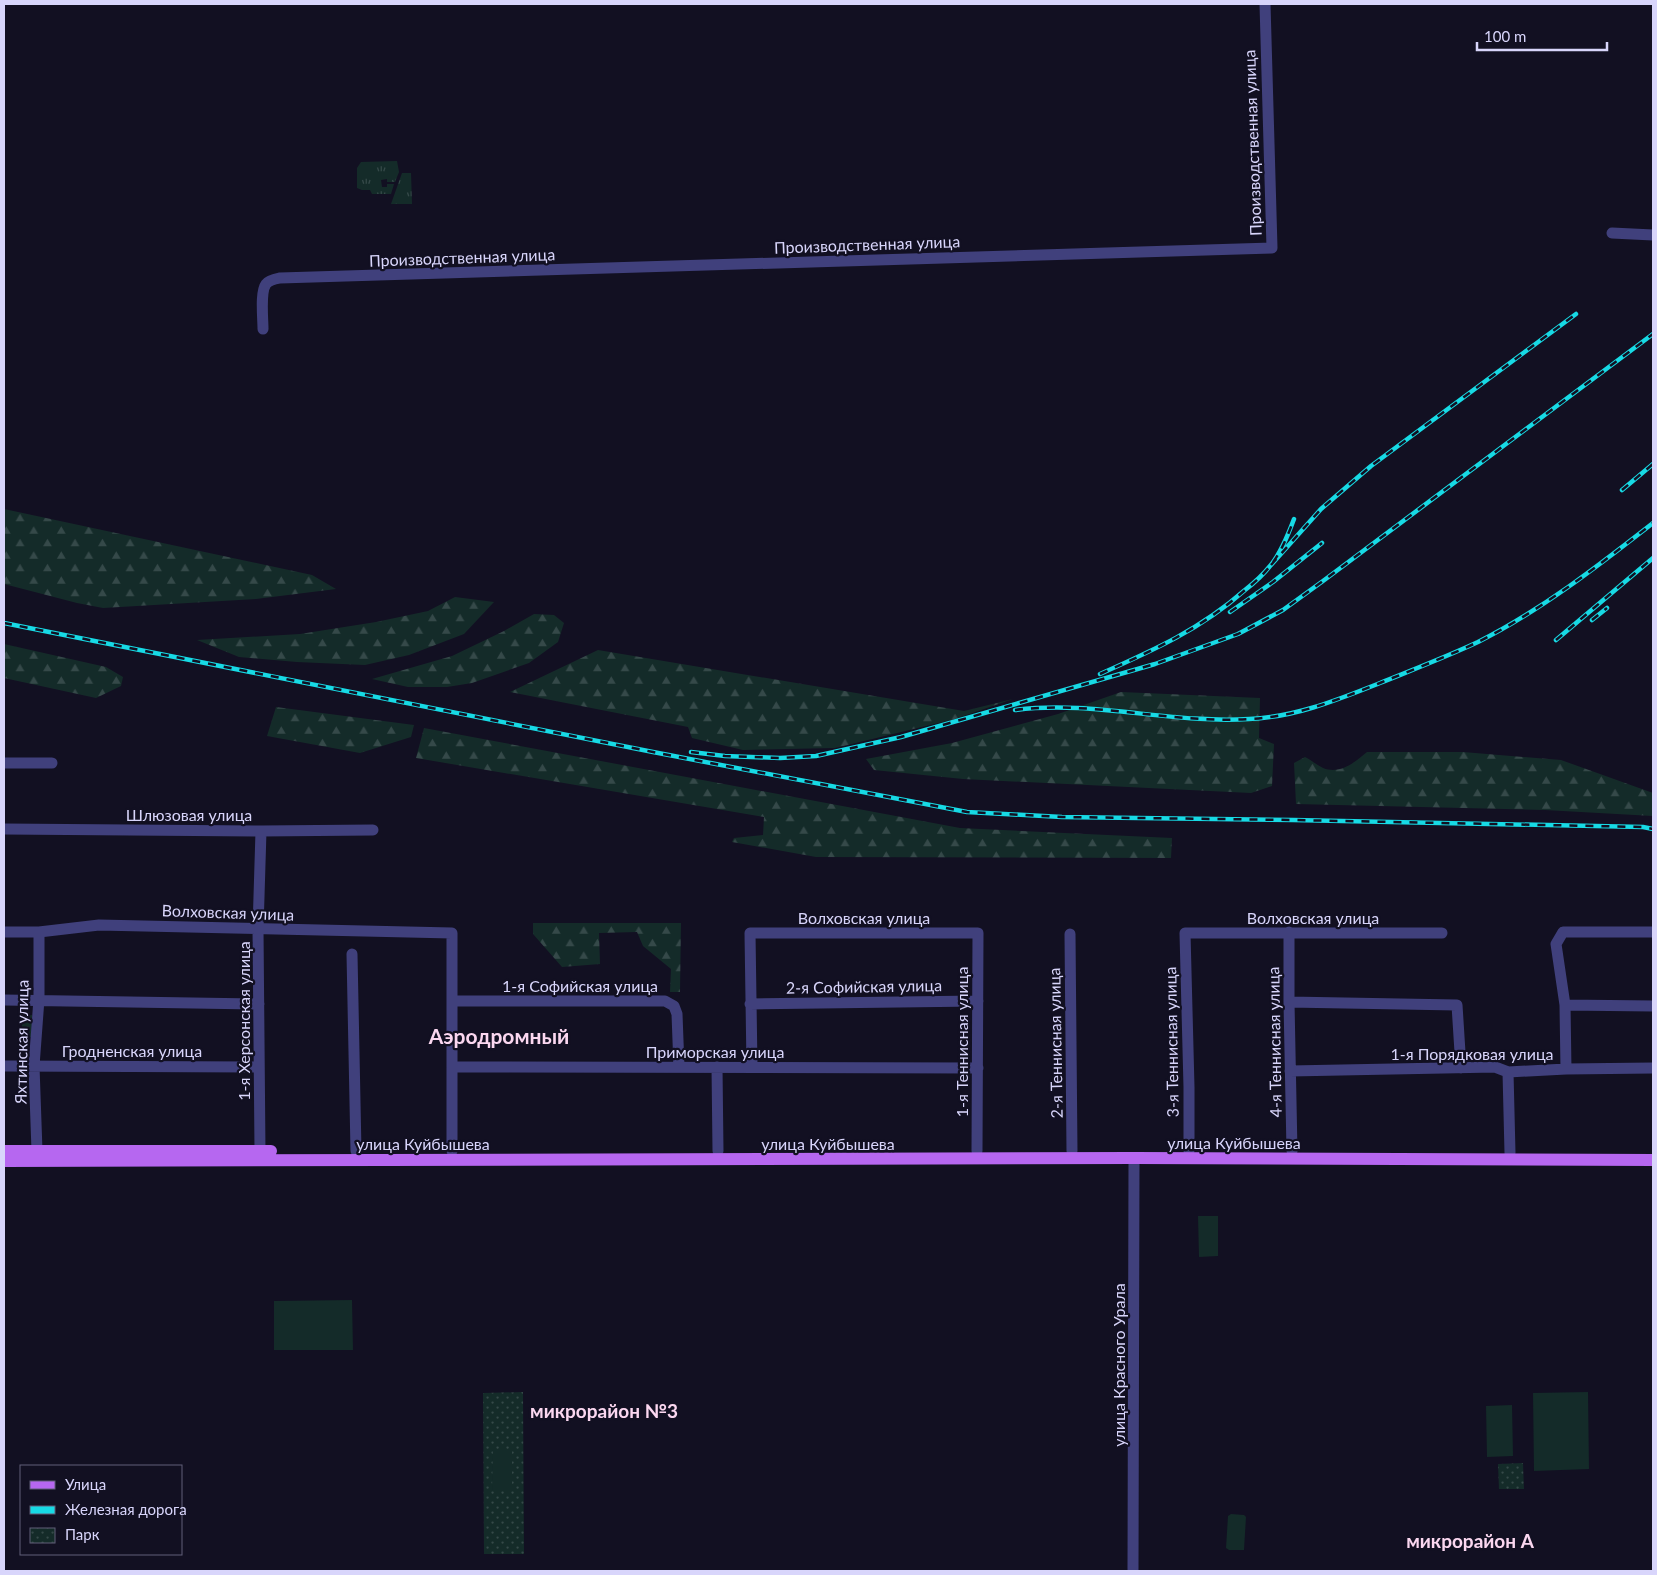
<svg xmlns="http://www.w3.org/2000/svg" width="1657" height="1575" viewBox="0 0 1657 1575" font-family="Lato,sans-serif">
<defs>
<pattern id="grass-tufts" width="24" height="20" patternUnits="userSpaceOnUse" patternTransform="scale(1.25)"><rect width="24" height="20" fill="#142b29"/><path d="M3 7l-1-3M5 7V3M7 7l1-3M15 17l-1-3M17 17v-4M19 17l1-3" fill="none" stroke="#354949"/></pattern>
<pattern id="forest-firs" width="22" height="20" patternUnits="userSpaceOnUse" patternTransform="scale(1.25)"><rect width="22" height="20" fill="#142b29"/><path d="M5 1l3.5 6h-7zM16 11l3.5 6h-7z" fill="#354949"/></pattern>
<pattern id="park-dots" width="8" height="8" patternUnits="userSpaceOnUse" patternTransform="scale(1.25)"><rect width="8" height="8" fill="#142b29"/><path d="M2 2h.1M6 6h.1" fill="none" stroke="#354949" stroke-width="1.8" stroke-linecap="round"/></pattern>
</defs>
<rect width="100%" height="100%" fill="#121022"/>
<path fill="url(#grass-tufts)" d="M397,161L399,172L395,182H387V179L381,180L382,187H387V184H394L391,194H372L370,190H362L357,188V168L361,162Z
M402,173H411L412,204H391Z"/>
<path fill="url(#forest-firs)" d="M4,509L312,575L336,589L256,599L103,608L77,603L4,584Z
M455,597L494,602L464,634L409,655L365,665L297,662L239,657L197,640L300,634L376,622L428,611Z
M534,614L554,615L564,623L558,642L529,663L472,683L447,687H408L372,679L452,656L504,631Z
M4,644L106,667L123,677L121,686L96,698L4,678Z
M598,650L964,711L1013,699L955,719L835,748L743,750L692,738L688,727L510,692Z
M1121,692L1260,698L1259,738L1274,744L1272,786L1251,793L963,779L874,770L866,759L952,743L1058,714Z
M276,707L414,725L411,737L360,753L267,736Z
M424,728L960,828L1172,838L1171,858L816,857L732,842L734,838L763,835L764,817L416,758Z
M1367,752H1463L1561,760L1653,793V816L1545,810L1296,804L1294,763L1305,757C1311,760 1317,765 1323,768C1340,775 1355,762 1367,752Z
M533,923H681L680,992H670L671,969L643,946L637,932L599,933L600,964L562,967L533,934Z"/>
<path fill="url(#park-dots)" d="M22,1015H32V1037H22Z
M523,1392L524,1554H484L483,1393Z
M1523,1463L1524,1489H1499L1498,1464Z"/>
<path fill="#142b29" d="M1198,1216H1218V1256L1199,1257Z
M352,1300L353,1350H274V1301Z
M1588,1392L1589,1469L1534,1471L1533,1393Z
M1512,1405L1513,1456L1487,1457L1486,1406Z
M493,1450H512V1490H492Z
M1231,1514L1244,1515L1246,1517L1244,1550H1229L1226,1548L1228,1516Z"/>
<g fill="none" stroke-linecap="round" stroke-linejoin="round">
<path stroke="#40407c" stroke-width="11" d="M1612,233L1653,235
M263,329C263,318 260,292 266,284C269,280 275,279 280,278L1272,248L1265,4
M4,763H52
M4,829L261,831L373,830
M4,932H39L99,925L452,933V1151
M1289,932V1002L1292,1151
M1070,934L1072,1151
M352,954L356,1151
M4,1000L259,1004
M452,1001H665L674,1006L677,1014L679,1067
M1289,1002L1457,1005L1461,1068
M750,1004L978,1001
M1565,1005L1653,1006
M4,1066L259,1067
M452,1067L978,1068
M717,1067L718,1151
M752,1067L750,933H978L977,1151
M1566,1069L1565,1005L1556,944L1563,932H1653
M1290,1071L1495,1067L1508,1072L1566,1069L1653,1068
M1508,1072L1510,1153
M37,1151L34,1066L39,999V932
M260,1151L258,929L261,831
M1189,1151V1087L1185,933H1442
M1133,1571L1134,1158"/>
<path stroke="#b667f0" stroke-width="12" d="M4,1151H271
M4,1161L1134,1158L1653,1160"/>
<defs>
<path id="rail" d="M1622,490L1653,464
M1271,565L1321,509L1371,466L1576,314
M1230,612L1273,582L1322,543
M1592,620L1607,608
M4,623L653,752L967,812L1062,817L1293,820L1643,827L1653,829
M1556,640L1653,558
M1100,674C1154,650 1201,629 1245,590C1254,583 1263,575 1270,566C1281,553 1288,535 1294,519
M1015,710C1093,700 1171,724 1249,719C1296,717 1337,700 1380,683C1412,670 1446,657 1478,642C1540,611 1598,566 1653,523
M691,752L725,756L780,758L816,756L901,737L1155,664L1238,634L1283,610L1323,581L1653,334"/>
</defs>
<use href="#rail" stroke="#17dae5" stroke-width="4.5"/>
<use href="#rail" stroke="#121022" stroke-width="2.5" stroke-dasharray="8" stroke-linecap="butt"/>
</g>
<g text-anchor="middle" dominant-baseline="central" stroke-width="4.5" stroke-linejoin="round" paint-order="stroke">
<g font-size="16" fill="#d8d5fb" stroke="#121022">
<text transform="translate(1252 143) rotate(-92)">Производственная улица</text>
<text transform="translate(867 244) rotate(-2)">Производственная улица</text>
<text transform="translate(462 257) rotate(-2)">Производственная улица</text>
<text x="189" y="814">Шлюзовая улица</text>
<text transform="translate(228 912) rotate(2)">Волховская улица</text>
<text x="864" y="917">Волховская улица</text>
<text x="1313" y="917">Волховская улица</text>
<text x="580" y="985">1-я Софийская улица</text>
<text transform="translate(864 986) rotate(-1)">2-я Софийская улица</text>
<text transform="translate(243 1021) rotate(-90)">1-я Херсонская улица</text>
<text transform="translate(21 1042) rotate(-89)">Яхтинская улица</text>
<text transform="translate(961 1042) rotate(-90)">1-я Теннисная улица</text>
<text transform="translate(1171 1042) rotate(-91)">3-я Теннисная улица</text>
<text transform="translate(1274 1042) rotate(-91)">4-я Теннисная улица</text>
<text transform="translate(1055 1043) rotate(-91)">2-я Теннисная улица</text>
<text x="132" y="1050">Гродненская улица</text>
<text x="715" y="1051">Приморская улица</text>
<text x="1472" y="1053">1-я Порядковая улица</text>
<text x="1234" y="1142">улица Куйбышева</text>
<text x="423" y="1143">улица Куйбышева</text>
<text x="828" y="1143">улица Куйбышева</text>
<text transform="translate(1118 1365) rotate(-90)">улица Красного Урала</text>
</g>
<g font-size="19" font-weight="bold" fill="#fbd7f0" stroke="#121022">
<text x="604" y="1410">микрорайон №3</text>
<text x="1470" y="1540">микрорайон А</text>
</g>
<g font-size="21" font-weight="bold" fill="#fbd7f0" stroke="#121022">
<text x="499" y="1035">Аэродромный</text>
</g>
</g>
<rect width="1657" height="1575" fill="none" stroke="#d8d5fb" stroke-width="10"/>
<rect x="20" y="1465" width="162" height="90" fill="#121022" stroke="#615f79"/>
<rect x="30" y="1481" width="25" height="8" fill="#b667f0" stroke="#615f79"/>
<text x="65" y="1490" font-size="15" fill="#d8d5fb">Улица</text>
<rect x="30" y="1506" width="25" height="8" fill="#17dae5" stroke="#615f79"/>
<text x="65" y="1515" font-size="15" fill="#d8d5fb">Железная дорога</text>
<rect x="30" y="1528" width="25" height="15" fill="url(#park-dots)" stroke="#615f79"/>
<text x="65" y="1540" font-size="15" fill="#d8d5fb">Парк</text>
<path d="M1477 42v8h130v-8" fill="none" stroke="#d8d5fb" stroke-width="2.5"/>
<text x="1484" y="42" font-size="15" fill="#d8d5fb" stroke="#121022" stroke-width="4" paint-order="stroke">100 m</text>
</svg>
